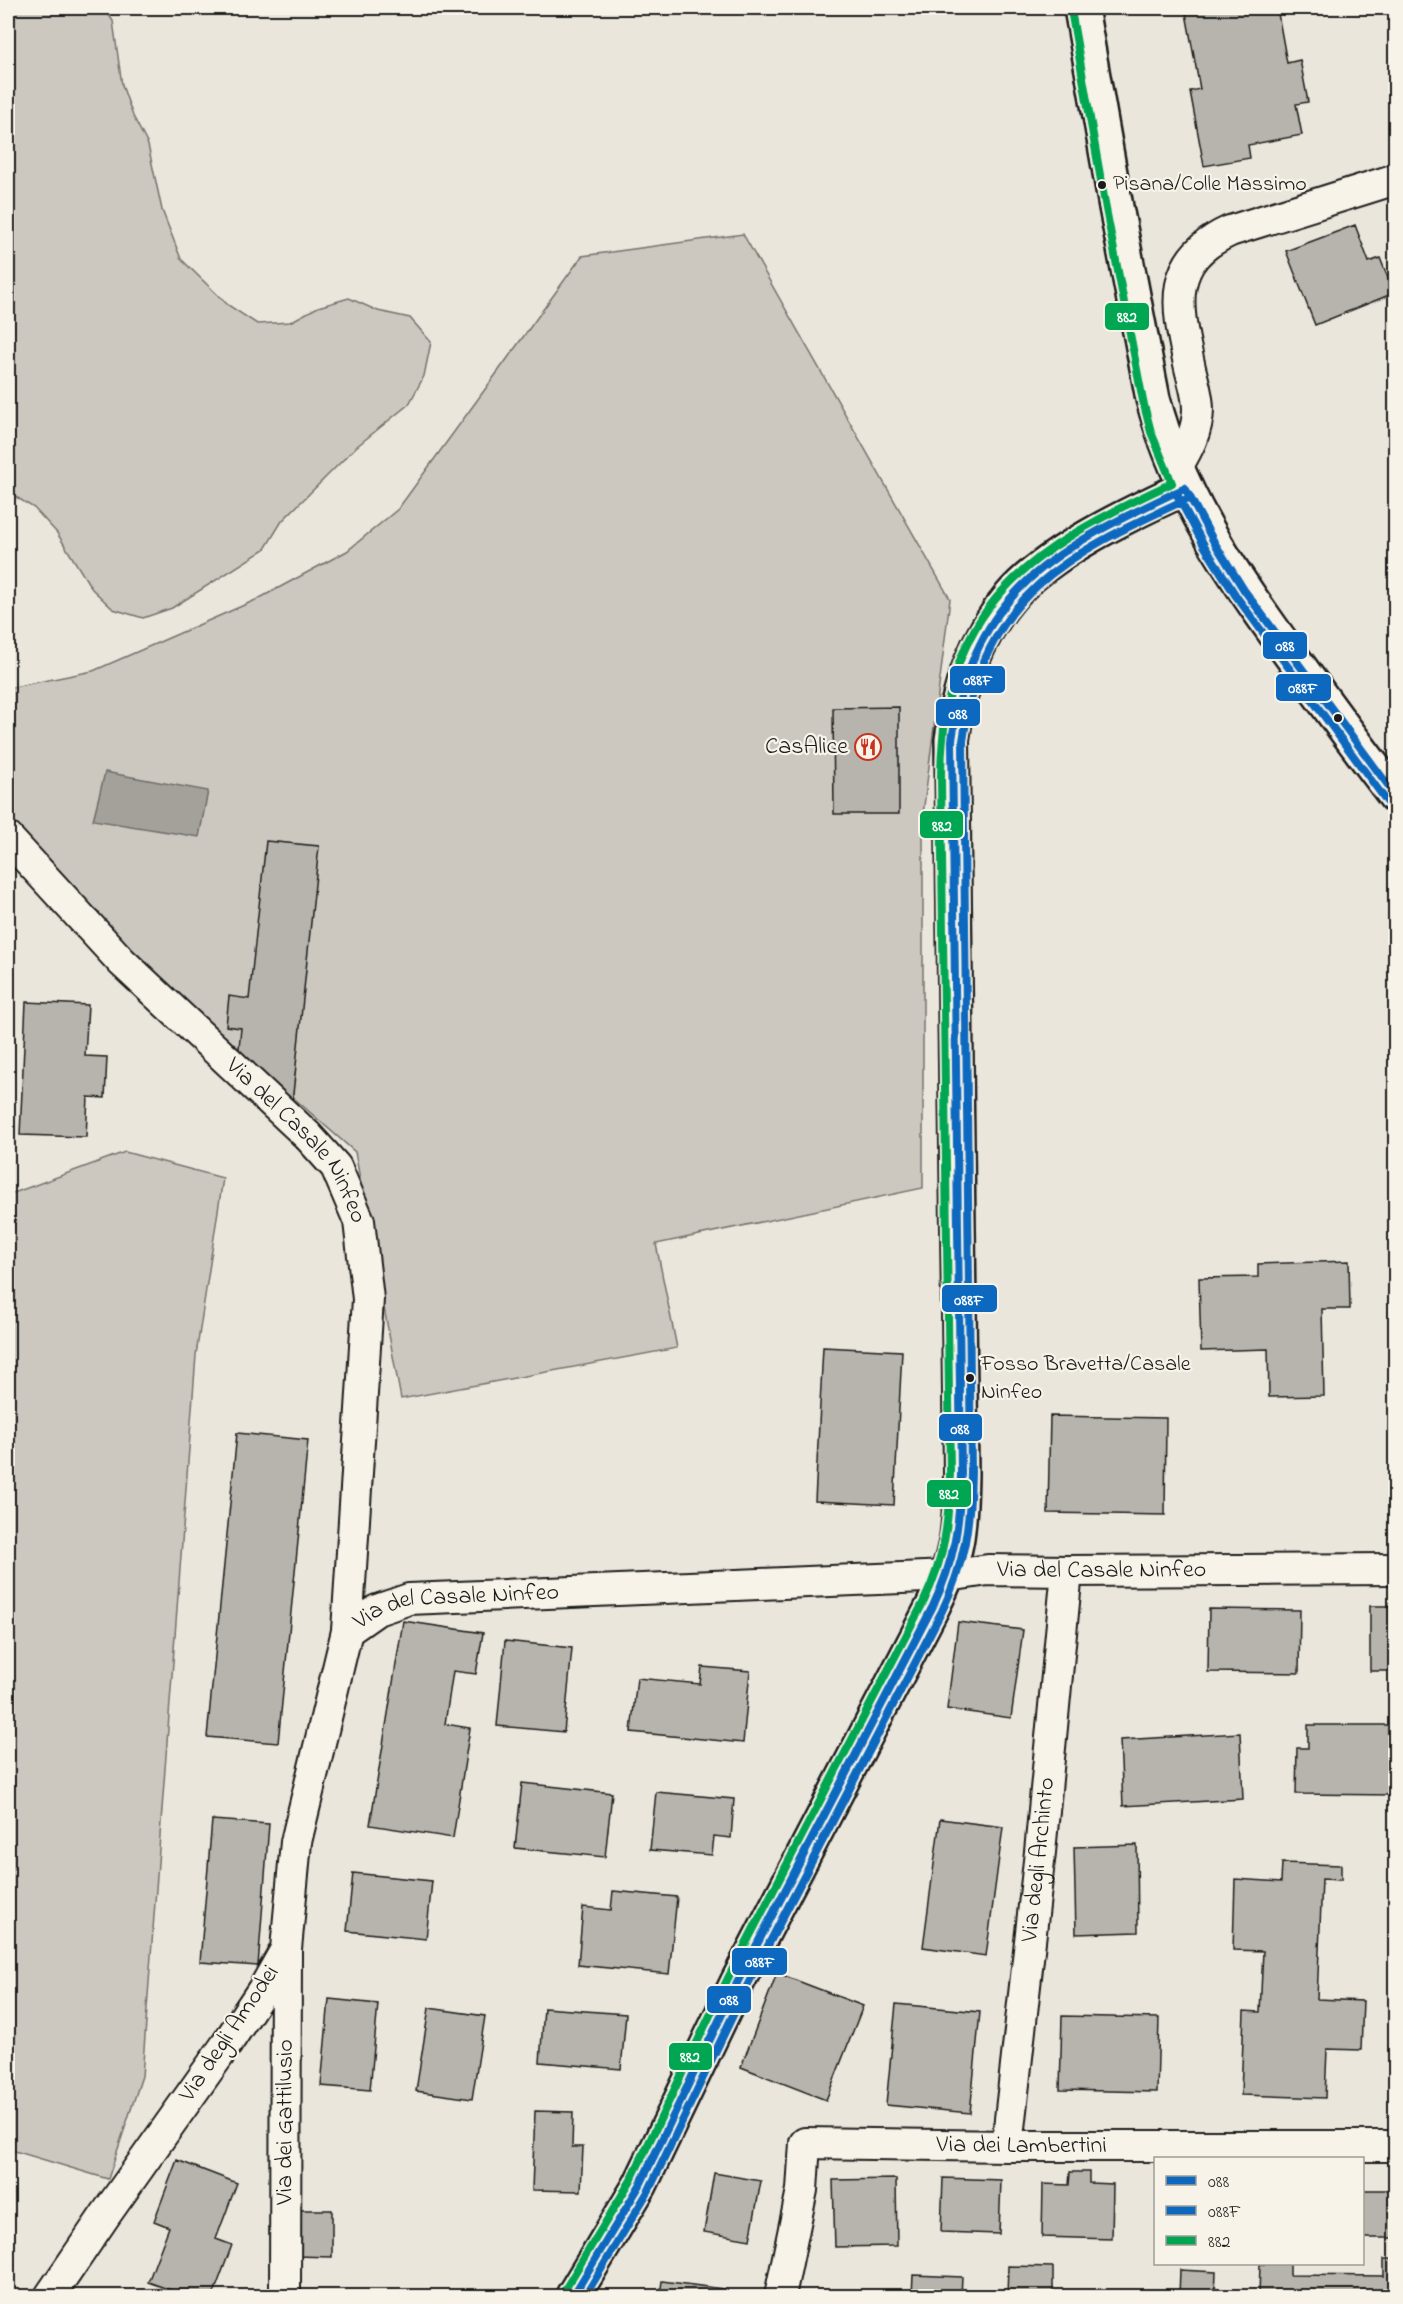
<svg xmlns="http://www.w3.org/2000/svg" width="1403" height="2304" viewBox="0 0 1403 2304" font-family="'Indie Flower',sans-serif">
<rect width="100%" height="100%" fill="#eae6dc"/>
<filter id="ink" filterUnits="userSpaceOnUse"><feTurbulence type="fractalNoise" baseFrequency=".0167" numOctaves="2"/><feDisplacementMap in="SourceGraphic" scale="12" xChannelSelector="R" yChannelSelector="G"/><feConvolveMatrix kernelMatrix="1 2 1 2 8 2 1 2 1" color-interpolation-filters="sRGB"/></filter>
<g filter="url(#ink)">
<path fill="#ccc8c0" stroke="#74726e" stroke-width="1.5" d="M8,8H104L113,21L122,85L133,116L148,145L162,210L181,259L228,305L257,324L290,322L318,307L349,298L378,311L410,318L431,342L424,376L409,404L356,447L282,521L265,549L172,608L143,618L113,609L92,589L57,533L34,508L8,492Z
M743,234L950,599L923,814V1188L656,1244L677,1348L401,1399L355,1152L154,975L34,860L8,821V688L93,671L258,599L347,551L398,509L582,256Z
M125,1152L223,1178L196,1355L142,2076L108,2179L8,2149V1195Z"/>
<path fill="#a3a19a" stroke="#6d6c68" stroke-width="1.5" d="M105,772L208,791L199,837L93,820Z"/>
<path fill="#b6b4ac" stroke="#1c1c1c" stroke-width="1.5" d="M1185,8H1277L1287,63L1300,60L1308,102L1296,104L1302,135L1248,145L1250,158L1204,166L1190,91L1200,89Z
M1355,225L1369,262L1380,258L1394,293L1315,325L1286,251Z
M899,707V814H834L833,708Z
M266,841L319,846L291,1113L237,1068L241,1028L226,1026L229,996L249,999Z
M26,1002L88,1005L85,1056L107,1057L105,1098L88,1097L86,1137L20,1135Z
M1349,1261L1350,1309H1322L1324,1396L1269,1397L1268,1349L1201,1351L1199,1278L1258,1277V1264Z
M823,1347L902,1351L894,1505L815,1501Z
M1050,1416L1166,1418L1165,1515L1048,1513Z
M237,1433L308,1440L278,1743L207,1737Z
M1370,1606H1396V1671H1370Z
M1209,1609L1300,1610L1299,1673L1208,1672Z
M403,1621L483,1633L476,1674L453,1671L445,1724L470,1728L453,1838L370,1825Z
M958,1622L1023,1630L1011,1718L947,1709Z
M505,1641L572,1648L564,1732L497,1726Z
M702,1667L750,1671L743,1743L631,1732L637,1678L700,1684Z
M1308,1725H1396V1795L1296,1794L1297,1748H1308Z
M1240,1733L1243,1799L1123,1806L1120,1740Z
M522,1783L612,1793L605,1857L515,1848Z
M656,1792L734,1799L731,1838L714,1836L712,1855L650,1850Z
M940,1819L1003,1827L986,1956L923,1947Z
M212,1820L269,1824L258,1966L200,1962Z
M1137,1845L1138,1932L1076,1934L1074,1847Z
M1282,1863L1341,1865V1880L1322,1879L1317,1999L1363,2001L1361,2050L1327,2049L1325,2098L1241,2095L1244,2011L1260,2012L1263,1951L1233,1950L1235,1879L1281,1882Z
M353,1873L432,1881L426,1939L347,1931Z
M613,1891L677,1897L669,1974L578,1965L583,1907L611,1910Z
M777,1973L863,2006L826,2100L741,2067Z
M329,1999L378,2004L370,2090L321,2086Z
M896,2004L980,2012L970,2113L886,2105Z
M429,2008L485,2016L472,2099L416,2091Z
M544,2008L626,2014L621,2069L540,2062Z
M1062,2016L1159,2018L1157,2092L1060,2090Z
M535,2111L573,2112L572,2147H583L581,2191L532,2190Z
M177,2160L237,2183L216,2239L232,2245L213,2296H188L148,2282L169,2227L154,2221Z
M1070,2172H1089V2183L1113,2184L1112,2239L1042,2237L1043,2184L1069,2185Z
M714,2173L761,2181L750,2240L704,2232Z
M943,2178L1001,2180L999,2234L941,2232Z
M896,2179L897,2246L835,2247L833,2180Z
M1362,2190H1396V2238H1362Z
M297,2210H332V2257L296,2256Z
M1384,2259H1396V2296H1259L1260,2264H1290V2275L1384,2276Z
M1008,2266L1053,2267V2296H1007Z
M1180,2270L1216,2272L1215,2296H1179Z
M913,2275L962,2277L961,2296H912Z
M662,2281L723,2289L722,2296H660Z
M377,2293L378,2296H317V2294Z"/>
<g fill="none" stroke-linecap="round" stroke-linejoin="round">
<defs>
<g id="minor">
<path d="M1176,469C1187,450 1198,431 1198,409C1198,395 1193,381 1190,368C1177,309 1164,261 1230,231L1396,179"/>
<path id="s1" d="M8,838L122,962L308,1136L336,1167L359,1221L368,1299L347,1631L296,1842L286,1949L264,1988L226,2045L106,2214L50,2296"/>
<path id="s2" d="M347,1631L377,1610L409,1599L948,1576L988,1570L1067,1571L1396,1569"/>
<path id="s3" d="M1007,2146L1040,1852L1067,1571"/>
<path id="s4" d="M285,2296L286,1952"/>
<path id="s5" d="M780,2296L802,2190L805,2143L1007,2146H1396"/>
</g>
<path id="secondary" d="M1081,8L1116,207L1153,399C1180,501 1239,585 1301,669C1332,712 1364,755 1396,797
M573,2296L640,2185L738,1981L933,1606C959,1555 960,1529 961,1473L952,740C958,689 976,637 1010,597C1048,552 1131,513 1185,488"/>
</defs>
<use href="#minor" stroke="#1c1c1c" stroke-width="34"/>
<use href="#secondary" stroke="#1c1c1c" stroke-width="38"/>
<use href="#minor" stroke="#f7f3e8" stroke-width="30"/>
<use href="#secondary" stroke="#f7f3e8" stroke-width="33"/>
<defs>
<path id="bus-1" d="M1185,488L1214,542L1244,590L1396,796
M573,2296L640,2185L738,1981L933,1606C955,1560 960,1523 961,1473L952,740C974,588 1057,548 1185,488"/>
<path id="bus-2" d="M1176,493L1205,547L1236,596L1388,803
M585,2296L649,2190L747,1986L942,1611C965,1563 970,1525 971,1473L963,741C984,593 1066,555 1189,498"/>
<path id="bus-3" d="M564,2291L631,2180L729,1976L924,1601C945,1557 949,1522 950,1473L941,779C942,605 1026,551 1172,483L1151,432L1143,401L1106,209L1071,10"/>
</defs>
<use href="#bus-1" stroke="#f7f3e8" stroke-width="12"/>
<use href="#bus-2" stroke="#f7f3e8" stroke-width="12"/>
<use href="#bus-3" stroke="#f7f3e8" stroke-width="12"/>
<use href="#bus-1" stroke="#0c69bf" stroke-width="8"/>
<use href="#bus-2" stroke="#0c69bf" stroke-width="8"/>
<use href="#bus-3" stroke="#00a651" stroke-width="8"/>
</g>
</g>
<defs>
<symbol id="restaurant-ring" viewBox="-11 -11 22 22"><circle r="9.5" fill="#f7f3e8" stroke="#c8321e" stroke-width="1.5"/><path d="M-5-6h1v4h1v-4h1v4h1v-4h1v5L-1.5 .5V6h-2V.5L-5-1ZM5-6V6H3V1.5H1.5Q1.5-4 5-6Z" fill="#c8321e"/></symbol>
</defs>
<g fill-rule="evenodd">
<use href="#restaurant-ring" x="853" y="732" width="30" height="30"/>
</g>
<g fill="#1c1c1c" stroke="#f7f3e8" stroke-width="2">
<circle cx="1102" cy="185" r="5"/>
<circle cx="1338" cy="718" r="5"/>
<circle cx="970" cy="1378" r="5"/>
</g>
<g text-anchor="middle" dominant-baseline="central" stroke-width="4.5" stroke-linejoin="round" paint-order="stroke">
<g font-size="22" fill="#1c1c1c" stroke="#f7f3e8" text-anchor="start">
<text x="1113" y="185">Pisana/Colle Massimo</text>
<text x="981" y="1365">Fosso Bravetta/Casale<tspan x="981" dy="28">Ninfeo</tspan></text>
</g>
<g font-size="24" fill="#1c1c1c" stroke="#f7f3e8" text-anchor="end">
<text x="848" y="747">CasAlice</text>
</g>
<g font-size="24" fill="#1c1c1c" stroke="#f7f3e8">
<text stroke="none"><textPath href="#s1" startOffset="420">Via del Casale Ninfeo</textPath></text>
<text stroke="none"><textPath href="#s2" startOffset="764">Via del Casale Ninfeo</textPath></text>
<text stroke="none"><textPath href="#s2" startOffset="116">Via del Casale Ninfeo</textPath></text>
<text stroke="none"><textPath href="#s3" startOffset="288">Via degli Archinto</textPath></text>
<text transform="translate(230 2034) rotate(-56)">Via degli Amodei</text>
<text stroke="none"><textPath href="#s4" startOffset="174">Via dei Gattilusio</textPath></text>
<text stroke="none"><textPath href="#s5" startOffset="372">Via dei Lambertini</textPath></text>
</g>
</g>
<g stroke="#f7f3e8" stroke-width="2">
<rect x="1104" y="302" width="46" height="29" rx="6" fill="#00a651"/>
<rect x="1262" y="631" width="46" height="29" rx="6" fill="#0c69bf"/>
<rect x="949" y="665" width="57" height="29" rx="6" fill="#0c69bf"/>
<rect x="1275" y="673" width="57" height="29" rx="6" fill="#0c69bf"/>
<rect x="935" y="698" width="46" height="29" rx="6" fill="#0c69bf"/>
<rect x="919" y="810" width="45" height="29" rx="6" fill="#00a651"/>
<rect x="941" y="1284" width="57" height="29" rx="6" fill="#0c69bf"/>
<rect x="938" y="1413" width="45" height="29" rx="6" fill="#0c69bf"/>
<rect x="926" y="1479" width="46" height="29" rx="6" fill="#00a651"/>
<rect x="731" y="1947" width="57" height="29" rx="6" fill="#0c69bf"/>
<rect x="706" y="1985" width="46" height="29" rx="6" fill="#0c69bf"/>
<rect x="668" y="2042" width="45" height="29" rx="6" fill="#00a651"/>
</g>
<g font-size="16" text-anchor="middle" font-weight="bold" fill="#fff">
<text x="1127" y="322">882</text>
<text x="1285" y="651">088</text>
<text x="978" y="685">088F</text>
<text x="1303" y="693">088F</text>
<text x="958" y="719">088</text>
<text x="942" y="831">882</text>
<text x="969" y="1305">088F</text>
<text x="960" y="1434">088</text>
<text x="949" y="1499">882</text>
<text x="760" y="1967">088F</text>
<text x="729" y="2005">088</text>
<text x="690" y="2062">882</text>
</g>
<rect width="1403" height="2304" fill="none" stroke="#f7f3e8" stroke-width="30"/>
<rect x="15" y="15" width="1373" height="2274" fill="none" stroke="#1c1c1c" stroke-width="2" filter="url(#ink)"/>
<rect x="1154" y="2157" width="210" height="108" fill="#f7f3e8" stroke="#9f9d96" stroke-width="1.5"/>
<rect x="1166" y="2176" width="30" height="9" fill="#0c69bf" stroke="#9f9d96" stroke-width="1.5"/>
<text x="1208" y="2187" font-size="18" fill="#1c1c1c">088</text>
<rect x="1166" y="2206" width="30" height="9" fill="#0c69bf" stroke="#9f9d96" stroke-width="1.5"/>
<text x="1208" y="2217" font-size="18" fill="#1c1c1c">088F</text>
<rect x="1166" y="2236" width="30" height="9" fill="#00a651" stroke="#9f9d96" stroke-width="1.5"/>
<text x="1208" y="2247" font-size="18" fill="#1c1c1c">882</text>
</svg>
